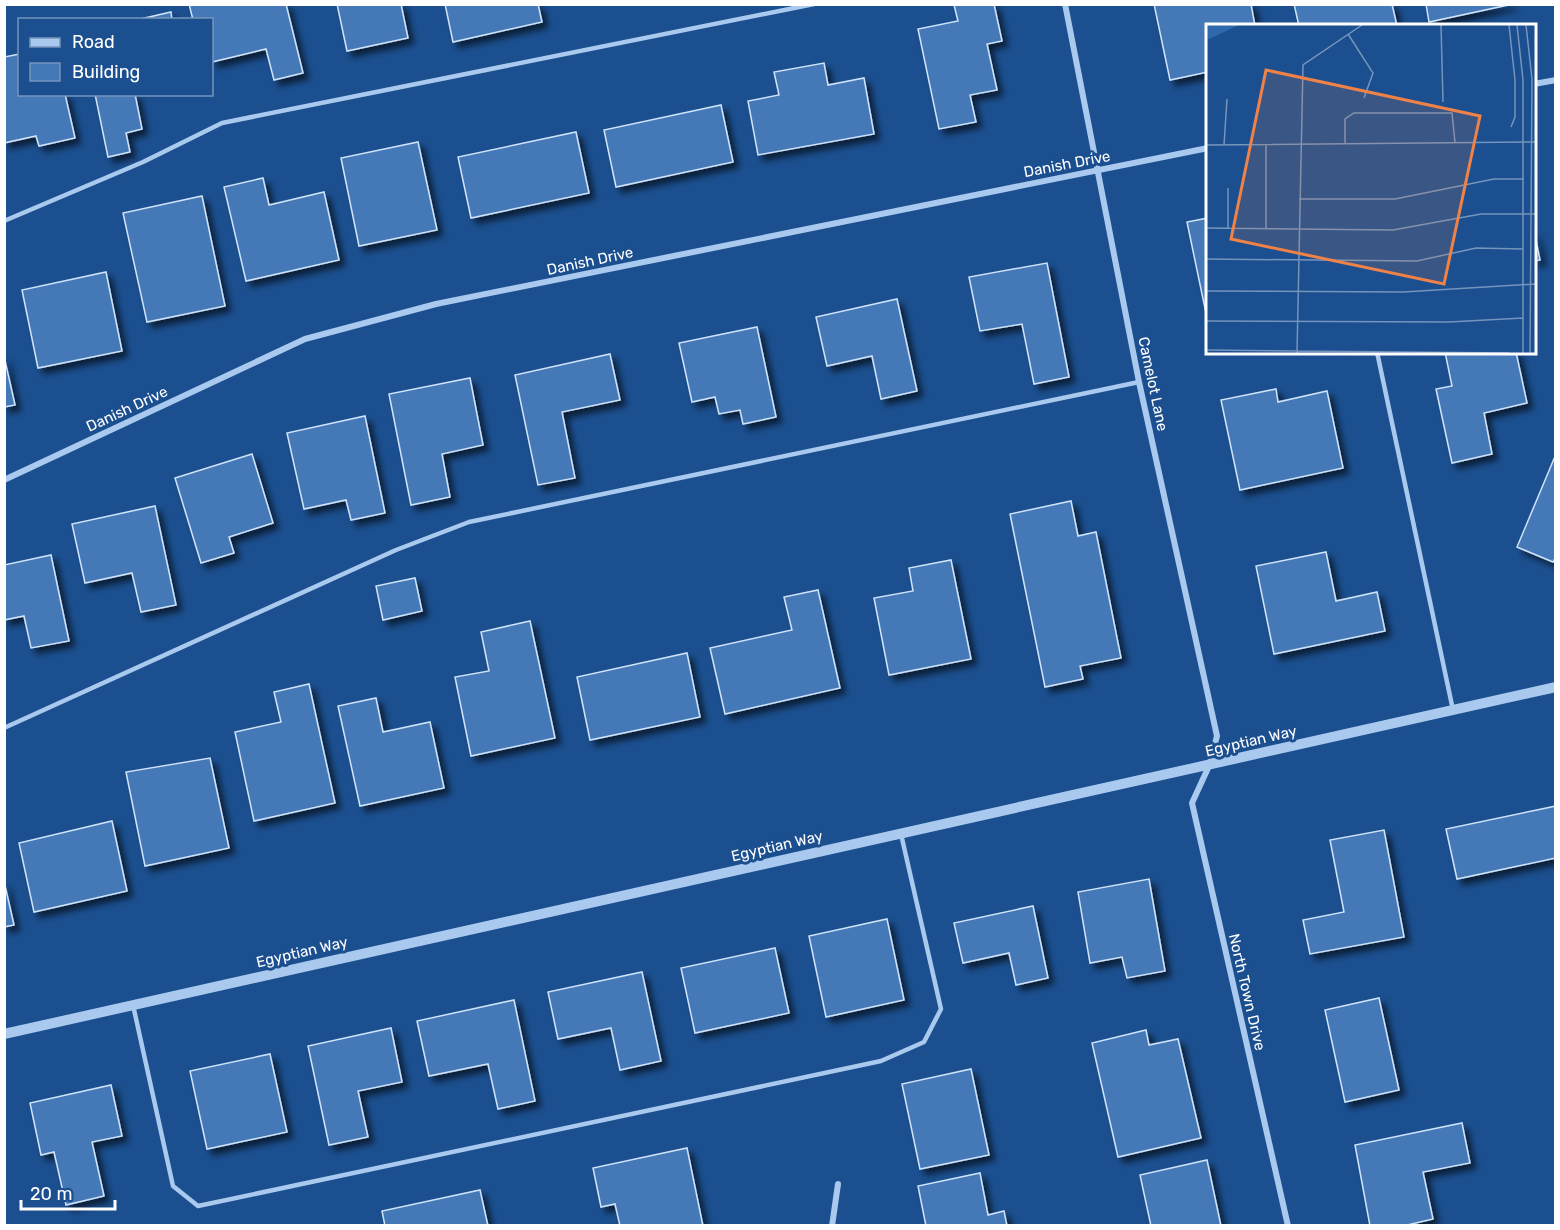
<svg xmlns="http://www.w3.org/2000/svg" width="1560" height="1230" viewBox="0 0 1560 1230" font-family="Rubik,sans-serif">
<defs>
<filter id="shadow"><feDropShadow dx="5.5" dy="5.5" stdDeviation="3" flood-color="#0009"/></filter>
</defs>
<rect width="100%" height="100%" fill="#1b4f8f"/>
<path fill="#4478b7" stroke="#cfe3fa" stroke-width="1.5" filter="url(#shadow)" d="M189,4H286L303,73L274,80L266,49L212,62V20H193Z
M337,4H401L408,38L347,51Z
M445,4H538L542,22L453,42Z
M994,4L1002,41L987,44L997,90L970,95L976,122L939,129L918,29L958,21L954,5Z
M1154,4H1251L1255,26H1208V72L1170,80Z
M1294,4H1392L1397,26H1299Z
M1426,4H1513L1429,22Z
M171,12L172,20H136Z
M20,54V94H65L75,138L39,146L36,136L4,143V57Z
M824,63L828,85L864,78L874,134L758,155L748,101L779,95L774,72Z
M95,94H135L142,129L126,133L130,152L108,157Z
M721,105L733,162L616,187L604,130Z
M576,132L589,193L471,218L458,157Z
M418,142L437,230L359,246L341,158Z
M263,178L269,205L324,192L339,260L246,281L224,187Z
M202,196L225,306L147,322L123,213Z
M1208,218V318H1207L1187,222Z
M1534,231L1540,260L1534,261Z
M1047,263L1069,377L1034,384L1022,324L980,331L969,277Z
M106,272L122,351L38,368L22,290Z
M897,299L917,391L881,399L872,356L827,366L816,317Z
M757,327L776,417L743,424L740,410L719,414L715,397L692,402L679,343Z
M1445,352H1516L1527,403L1484,413L1492,454L1452,463L1436,389L1452,386Z
M610,354L620,400L562,412L575,478L538,485L515,375Z
M4,356L15,405L4,407Z
M470,378L483,445L442,454L450,497L411,505L389,394Z
M1276,389L1278,402L1327,391L1343,468L1240,490L1221,400Z
M365,416L385,513L351,520L346,500L304,509L287,433Z
M252,454L273,523L229,537L234,553L201,563L175,478Z
M1556,454V556L1553,562L1517,547Z
M1071,501L1078,536L1096,532L1121,658L1080,666L1083,679L1045,687L1010,514Z
M155,506L176,605L141,612L132,573L85,583L72,524Z
M1326,552L1336,601L1377,592L1385,631L1274,654L1256,566Z
M51,555L69,641L31,648L24,616L4,620V565Z
M951,560L971,659L889,675L874,598L913,591L909,568Z
M415,578L422,611L383,620L376,586Z
M818,590L840,688L725,714L710,648L792,630L784,597Z
M530,621L555,738L471,756L455,677L489,671L481,632Z
M687,653L700,717L590,740L577,677Z
M309,684L335,803L254,821L235,732L281,722L274,692Z
M376,698L383,732L430,722L444,788L360,806L338,706Z
M210,758L229,848L145,866L126,772Z
M1556,806V858L1457,879L1446,829Z
M112,821L127,891L34,912L19,843Z
M1384,830L1404,937L1310,954L1303,920L1344,912L1330,840Z
M1149,879L1165,971L1127,978L1122,957L1090,963L1078,892Z
M4,881L14,925L4,927Z
M1033,906L1048,978L1016,985L1009,953L963,963L954,923Z
M887,919L904,1000L826,1017L809,936Z
M775,948L789,1013L695,1033L681,968Z
M642,972L661,1061L620,1070L611,1028L558,1039L548,992Z
M1379,998L1399,1090L1345,1102L1325,1010Z
M514,1000L535,1101L498,1109L488,1064L429,1076L417,1021Z
M391,1028L402,1082L358,1091L368,1137L329,1145L308,1046Z
M1146,1030L1149,1045L1178,1039L1201,1138L1118,1157L1092,1043Z
M270,1054L287,1132L207,1149L190,1071Z
M971,1069L989,1155L920,1169L902,1084Z
M111,1085L122,1136L92,1142L104,1196L66,1205L54,1152L41,1155L30,1103Z
M1462,1123L1470,1163L1423,1172L1433,1219L1403,1226H1370L1355,1145Z
M687,1148L703,1226H620L615,1204L601,1207L593,1168Z
M1207,1160L1221,1226H1151L1140,1175Z
M980,1173L988,1215L1004,1211L1007,1226H926L918,1186Z
M480,1190L488,1226H385L382,1211Z"/>
<g fill="none" stroke-linecap="round" stroke-linejoin="round">
<path stroke="#a9c9ee" stroke-width="4.5" d="M4,221L143,162L222,123L814,4
M1377,352L1453,710
M4,728L396,550L469,522L1139,382
M133,1005L173,1186L198,1206L881,1061L924,1042L941,1009L901,834"/>
<path stroke="#a9c9ee" stroke-width="6" d="M1065,4L1139,382L1217,736L1209,766L1192,803L1288,1226
M1534,84L1556,80
M4,480L305,339L436,304L1208,148
M832,1226L838,1184"/>
<path stroke="#a9c9ee" stroke-width="10" d="M4,1034L1556,687"/>
</g>
<g text-anchor="middle" dominant-baseline="central" stroke-width="6" stroke-linejoin="round" paint-order="stroke">
<g font-size="15" fill="#fff" stroke="#1b4f8f">
<text transform="translate(1067 164) rotate(-11)">Danish Drive</text>
<text transform="translate(590 261) rotate(-12)">Danish Drive</text>
<text transform="translate(1153 384) rotate(78)">Camelot Lane</text>
<text transform="translate(127 409) rotate(-25)">Danish Drive</text>
<text transform="translate(1251 741) rotate(-13)">Egyptian Way</text>
<text transform="translate(777 846) rotate(-13)">Egyptian Way</text>
<text transform="translate(302 952) rotate(-13)">Egyptian Way</text>
<text transform="translate(1247 992) rotate(77)">North Town Drive</text>
</g>
</g>
<g transform="translate(1206 24)">
<rect width="330" height="330" fill="#1b4f8f"/>
<path d="M0,1H33L3,15L0,14Z" fill="#2e69ad"/>
<path fill="none" stroke="#7695bc" stroke-width="1.5" d="M235,1L237,78M303,1L309,56V93L305,103M311,1L317,56V329M320,1L326,55L324,329M142,10L167,49L158,74M139,120V95L148,89H246L249,119M0,121L330,118M18,121L21,75M60,121V204M22,164V204M93,175H189L288,155H318M0,204L187,206L275,190H330M0,235L211,237L270,224L317,225M0,267L197,268L330,260M0,297L243,298L317,294M0,326L303,329M91,329L97,41L156,1"/>
<path fill="#ee8249" fill-opacity="0.15" stroke="#ee8249" stroke-width="3" d="M60,46L274,92L238,260L25,215Z"/>
<rect width="330" height="330" fill="none" stroke="#fff" stroke-width="3"/>
</g>
<rect width="1560" height="1230" fill="none" stroke="#ffffff" stroke-width="12"/>
<rect x="18" y="18" width="195" height="78" fill="#1b4f8f" stroke="#7695bc" stroke-width="1.5"/>
<rect x="30" y="38" width="30" height="9" fill="#a9c9ee" stroke="#7695bc" stroke-width="1.5"/>
<text x="72" y="48" font-size="18" fill="#ffffff">Road</text>
<rect x="30" y="63" width="30" height="18" fill="#4478b7" stroke="#7695bc" stroke-width="1.5"/>
<text x="72" y="78" font-size="18" fill="#ffffff">Building</text>
<path d="M21 1200v9h94v-9" fill="none" stroke="#ffffff" stroke-width="3"/>
<text x="30" y="1200" font-size="18" fill="#ffffff" stroke="#1b4f8f" stroke-width="4.5" paint-order="stroke">20 m</text>
</svg>
